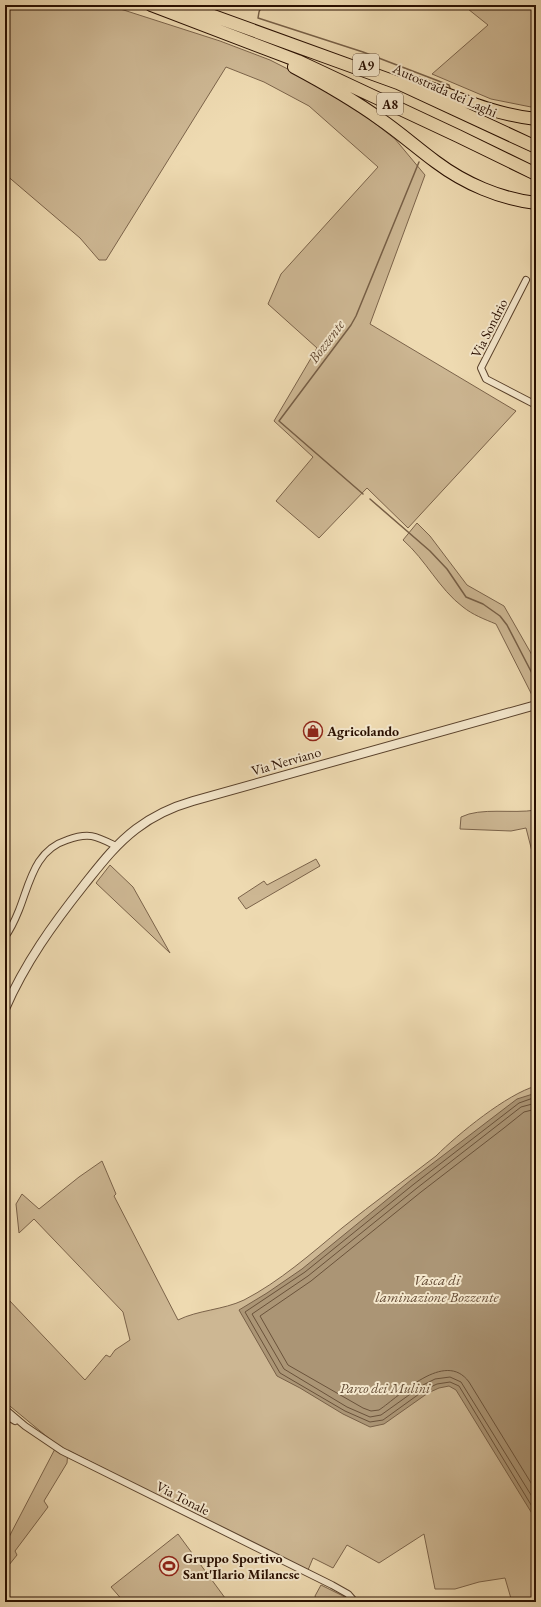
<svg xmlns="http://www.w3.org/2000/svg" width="541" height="1607" viewBox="0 0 541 1607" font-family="'EB Garamond',serif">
<rect width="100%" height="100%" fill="#eedab1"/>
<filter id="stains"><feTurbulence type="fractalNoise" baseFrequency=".005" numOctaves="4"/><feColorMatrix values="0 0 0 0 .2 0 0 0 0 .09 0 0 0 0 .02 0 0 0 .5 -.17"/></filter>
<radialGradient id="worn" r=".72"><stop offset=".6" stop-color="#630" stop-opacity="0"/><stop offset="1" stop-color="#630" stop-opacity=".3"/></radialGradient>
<path fill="#cdb793" stroke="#7b634a" d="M5,5H108L220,41L270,60L337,94L395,139L425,175L370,324L516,411L408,528L367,488L319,538L276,501L313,457L274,421L317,348L268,304L281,274L378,167L309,106L264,82L226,67L106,260H99L80,238L5,174Z
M463,5H536V108L491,99L432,74L488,25Z
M417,523L430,536L467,585L504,606L536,662V703L496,624C484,619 473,615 463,607C439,589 426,560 403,540Z
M536,810V867L526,828L511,831L460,829L461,817C481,807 512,814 536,810Z
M316,859L320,866L246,909L238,898L264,881L267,885Z
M110,865L133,887L170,953L96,883Z
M536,1086V1602H512L505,1578L479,1582L455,1589H435L424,1534L379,1563L347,1545L333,1568L313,1558L308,1570L239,1538L68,1450L67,1463L44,1501L48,1507L15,1551L17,1555L5,1570V1542L9,1537L57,1445L5,1402V1303L8,1299L85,1380L106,1355L110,1357L115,1350L130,1340L123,1312L34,1219L19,1233L16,1204L22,1194L39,1209L79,1177L102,1161L116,1194L114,1196L178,1320C198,1310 223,1310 244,1300C279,1282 312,1253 342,1228C373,1203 405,1180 436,1156C458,1134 507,1094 536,1086Z
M178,1534L228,1602H124L111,1587Z
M321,1585L347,1598L350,1602H316L315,1596Z"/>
<path fill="#ab9575" stroke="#775f46" d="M536,1093V1520L456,1390L449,1386L439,1388L428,1393L384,1424L370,1427L343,1414L300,1388L277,1376L239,1310L267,1293L302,1269L411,1180L517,1099Z"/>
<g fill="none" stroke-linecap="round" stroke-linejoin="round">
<path stroke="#6a523a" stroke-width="1" d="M536,1097L519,1103L414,1184L305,1272L245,1312L280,1373L345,1411L370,1422L383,1420L426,1389L437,1384L450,1382L459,1386L536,1513
M536,1103L521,1107L417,1188L308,1276L252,1314L284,1369L347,1407L370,1417L381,1415L423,1385L435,1379L450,1377L461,1382L536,1503
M536,1109L524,1112L504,1128L421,1192L311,1281L260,1316L288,1365L363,1408L371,1411L379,1410C400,1396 445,1349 469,1382L536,1491"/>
<path stroke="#775f46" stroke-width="1.5" d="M262,5L259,12L258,18L363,52L449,85L450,88
M363,494L279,421L351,325L356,316L419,162
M370,499L430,551L447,569L466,597L483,604L500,616L507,625L536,681"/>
<defs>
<path id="minor" d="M526,280L481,368L486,379L536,405
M5,937C11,929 15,920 19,910C30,882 35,850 67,840C89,832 96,836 116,846
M5,1409L25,1426L62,1451L332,1585L348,1594L355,1602
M5,1415L15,1421"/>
<path id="tertiary" d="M5,1009C25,963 53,924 84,885C100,865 115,845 136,829C153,816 172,807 193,801L536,705"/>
<path id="motorway" d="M151,5L298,61L458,136L536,174
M183,5L398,83L536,147
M294,67C324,83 352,99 380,119C399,132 417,148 436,162C464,183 500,199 536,203
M406,79C449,94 490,114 536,119"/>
</defs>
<use href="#minor" stroke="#5a422c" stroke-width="8"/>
<use href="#tertiary" stroke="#5a422c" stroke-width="10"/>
<use href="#motorway" stroke="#290f00" stroke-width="14"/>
<use href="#minor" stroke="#f4e7cc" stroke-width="6"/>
<use href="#tertiary" stroke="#f4e7cc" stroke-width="8"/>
<use href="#motorway" stroke="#eedab1" stroke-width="12"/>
</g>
<defs>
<symbol id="shop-ring" viewBox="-11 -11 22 22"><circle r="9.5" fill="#f4e7cc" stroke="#8f2418" stroke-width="1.5"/><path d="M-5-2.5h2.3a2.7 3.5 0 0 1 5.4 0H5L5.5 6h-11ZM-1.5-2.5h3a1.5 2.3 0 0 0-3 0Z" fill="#8f2418"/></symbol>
<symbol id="stadium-ring" viewBox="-11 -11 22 22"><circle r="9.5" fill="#f4e7cc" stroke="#8f2418" stroke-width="1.5"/><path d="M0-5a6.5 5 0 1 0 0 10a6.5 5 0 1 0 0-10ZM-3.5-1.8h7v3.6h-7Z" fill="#8f2418"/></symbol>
</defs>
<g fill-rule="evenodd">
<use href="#shop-ring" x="302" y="720" width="22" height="22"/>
<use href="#stadium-ring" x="158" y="1555" width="22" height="22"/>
</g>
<g text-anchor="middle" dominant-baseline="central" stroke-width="4" stroke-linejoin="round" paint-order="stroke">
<g fill="#f4e7cc" stroke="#66503d" stroke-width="1">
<rect x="353" y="54" width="26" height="22" rx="3"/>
<rect x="377" y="93" width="26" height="22" rx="3"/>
</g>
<g font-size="13" font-weight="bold" fill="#290f00">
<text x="366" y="65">A9</text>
<text x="390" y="104">A8</text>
</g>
<g font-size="14" fill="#290f00" stroke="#f4e7cc">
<text transform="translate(445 90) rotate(24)">Autostrada dei Laghi</text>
<text transform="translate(489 328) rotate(-63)">Via Sondrio</text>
<text transform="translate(286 761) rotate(-16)">Via Nerviano</text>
<text transform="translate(183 1498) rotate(27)">Via Tonale</text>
</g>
<g font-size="14" font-weight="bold" fill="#290f00" stroke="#f4e7cc" text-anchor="start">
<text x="327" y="731">Agricolando</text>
<text x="183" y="1558">Gruppo Sportivo<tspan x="183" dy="16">Sant'Ilario Milanese</tspan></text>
</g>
<g font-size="14" font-style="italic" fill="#624a33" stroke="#f4e7cc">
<text x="385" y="1388">Parco dei Mulini</text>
</g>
<g font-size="15" font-style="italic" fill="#644b35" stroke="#f4e7cc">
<text transform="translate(326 341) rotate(-53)">Bozzente</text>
<text x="437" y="1279">Vasca di<tspan x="437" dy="17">laminazione Bozzente</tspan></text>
</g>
</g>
<rect width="541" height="1607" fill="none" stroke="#eedab1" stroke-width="20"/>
<rect x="6" y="6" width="529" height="1595" fill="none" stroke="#290f00" stroke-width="2"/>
<rect x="10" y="10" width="521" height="1587" fill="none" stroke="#290f00"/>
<rect width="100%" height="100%" filter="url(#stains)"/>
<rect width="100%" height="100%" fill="url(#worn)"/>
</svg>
